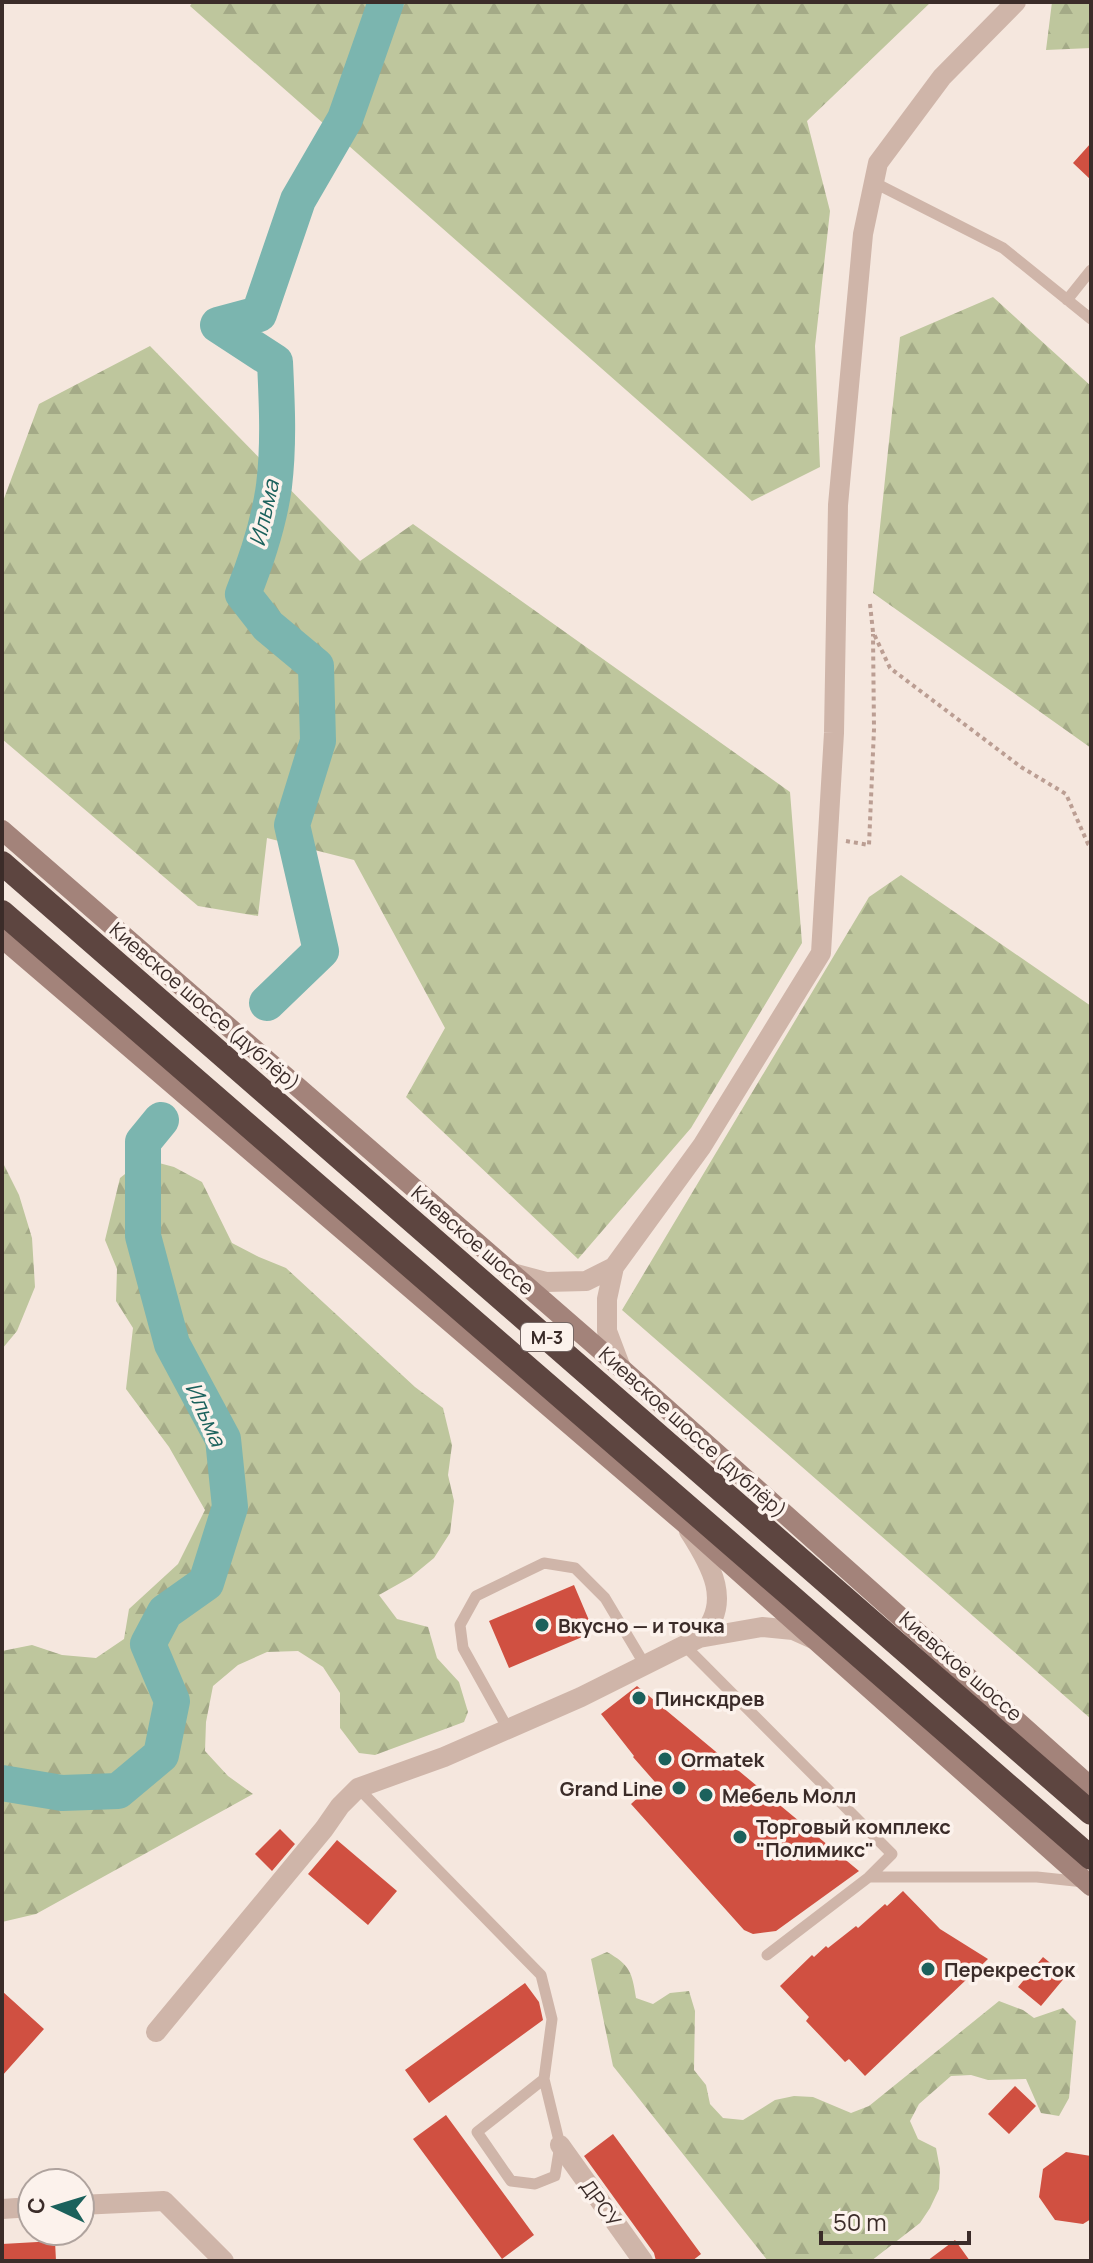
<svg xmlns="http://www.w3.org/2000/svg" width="1093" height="2263" viewBox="0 0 1093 2263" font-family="Manrope,sans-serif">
<defs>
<pattern id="forest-firs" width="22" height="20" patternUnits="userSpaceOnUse" patternTransform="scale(2)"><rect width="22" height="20" fill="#bec69d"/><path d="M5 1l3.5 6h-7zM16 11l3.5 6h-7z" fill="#a4aa87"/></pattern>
</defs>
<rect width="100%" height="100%" fill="#f5e7de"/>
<path fill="url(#forest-firs)" d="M193,2H931L807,121L830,211L815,346L820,467L752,501L190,6Z
M1052,2H1091V48L1046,50Z
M993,297L1091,386V748L873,593L900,337Z
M150,346L360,561L413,524L790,792L802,943L691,1128L578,1259L406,1097L445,1028L354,860L267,838L258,916L198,906L2,739V504L39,404Z
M901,875L1091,1006V1719L622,1310L869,897Z
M144,1159L174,1167L202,1182L232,1243L259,1257L286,1268L415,1387L443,1408L452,1445L448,1475L454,1501L450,1533L434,1558L411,1577L379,1595L397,1619L428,1627L437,1658L459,1682L468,1712L464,1722L375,1755L359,1753L340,1728V1693L323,1667L298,1651L267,1652L238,1665L213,1686L206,1722L205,1751L228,1776L253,1794L36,1914L2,1922V1651L32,1645L62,1655L96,1658L124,1639L129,1609L178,1564L205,1510L169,1447L126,1389L133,1328L116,1301L117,1269L105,1240L120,1178Z
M2,1161L19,1195L32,1238L35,1287L17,1331L2,1349Z
M607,1952C630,1965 632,1972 636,1998L653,2004L670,1993L689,1991L695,2011L694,2070L706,2085L710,2104L723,2118L743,2120L775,2100L794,2096L813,2097L851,2113L869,2106L999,2001L1023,2010L1034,2018L1063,2008L1076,2021L1069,2098L1059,2116L1041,2113L1026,2079L988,2080L971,2075L951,2076L919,2104L910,2121L918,2139L936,2148L940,2169L939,2189L930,2208L920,2223L871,2261H768L613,2066L591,1959Z"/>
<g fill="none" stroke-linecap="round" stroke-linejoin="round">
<path stroke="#7bb5af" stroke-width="36" d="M267,1003L321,951L292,825L318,741L316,666L268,626L243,594C257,559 269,523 274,486C279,445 277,404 275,362L218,325L259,314L298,200L345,119L386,2
M2,1783L62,1793L118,1791L161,1755L172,1701L148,1644L165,1612L206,1583L230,1507L223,1439L172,1344L143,1236V1142L161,1120"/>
</g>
<path fill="#d05041" d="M1091,143V180L1073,163Z
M574,1585L594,1632L509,1668L489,1621Z
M637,1686L859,1871L776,1931L753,1934L744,1930L631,1804L655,1782L633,1757L634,1756L601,1714Z
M280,1829L295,1844L272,1871L255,1854Z
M337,1840L397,1891L368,1925L308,1874Z
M903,1891L940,1929L988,1959L865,2076L849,2059L845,2062L806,2021L809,2017L780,1986L812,1955L814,1957L826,1946L828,1948L856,1926L858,1928L885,1904L887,1906Z
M1043,1957L1066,1976L1041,2006L1018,1987Z
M525,1983L539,2002L543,2020L429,2103L405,2070Z
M2,1991L44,2029L2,2076Z
M1015,2086L1036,2106L1009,2134L988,2114Z
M446,2115L534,2235L502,2259L413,2139Z
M613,2134L701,2254L692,2261H656L654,2253L584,2156Z
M1066,2152L1091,2156V2219L1083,2224L1055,2220L1039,2197L1043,2169Z
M955,2240L970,2261H927Z
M55,2241L56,2261H2V2244Z"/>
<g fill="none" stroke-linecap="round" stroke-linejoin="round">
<path stroke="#bb9e93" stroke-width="4" stroke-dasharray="4 4" stroke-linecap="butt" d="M870,604L873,632L890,668L1021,767L1066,794L1088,844L1091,846
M846,841L869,845L874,729L873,634"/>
<path stroke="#cfb5a9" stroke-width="11" d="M873,182L1003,248L1091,319
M1067,300L1091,270
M684,1645L892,1854L869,1877L767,1955
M508,1729L463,1648L460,1625L476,1596L544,1563L575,1568L605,1598L645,1665
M358,1788L541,1975L552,2019L544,2079L560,2145L555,2176L535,2184L511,2181L477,2132L544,2079
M869,1877H1037L1084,1882"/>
<path stroke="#cfb5a9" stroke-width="20" d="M512,1273L546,1282L586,1281L614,1267
M621,1368L607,1331V1299L614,1267L702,1146L821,953L834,733L838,505L863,234L878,163L942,77L1016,2
M689,1531C711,1565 734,1604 699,1638
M156,2032L324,1829L340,1806L358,1788L444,1757L581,1697L699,1638L762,1627L793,1630L813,1639
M560,2145L643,2261
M80,2205L164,2201L224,2261
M2,2209L32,2207"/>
<path stroke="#a3837a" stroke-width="20" d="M2,830L621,1368L1091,1787
M2,938L683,1522L1091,1886"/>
<path stroke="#5d4540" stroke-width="24" d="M2,863L1091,1813
M2,912L785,1591L1091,1858"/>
</g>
<g fill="#1b615c" stroke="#fcf2ec" stroke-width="3">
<circle cx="542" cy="1625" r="8"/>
<circle cx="639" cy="1698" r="8"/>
<circle cx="665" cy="1759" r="8"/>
<circle cx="679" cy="1788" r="8"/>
<circle cx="706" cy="1795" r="8"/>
<circle cx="740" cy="1837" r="8"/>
<circle cx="928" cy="1969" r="8"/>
</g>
<g text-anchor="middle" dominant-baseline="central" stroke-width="7" stroke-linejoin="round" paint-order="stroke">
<rect fill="#fcf2ec" stroke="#756764" stroke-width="2" x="521" y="1323" width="52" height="28" rx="6"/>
<g font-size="18" font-weight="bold" fill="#3b2c29">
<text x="547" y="1337">М-3</text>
</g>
<g font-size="20" fill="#3b2c29" stroke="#fcf2ec">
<text transform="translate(205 1006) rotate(41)">Киевское шоссе (дублёр)</text>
<text transform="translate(473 1240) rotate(41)">Киевское шоссе</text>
<text transform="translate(693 1432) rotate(42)">Киевское шоссе (дублёр)</text>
<text transform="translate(961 1666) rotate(41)">Киевское шоссе</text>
<text transform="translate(601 2203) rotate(54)">ДРСУ</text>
</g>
<g font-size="20" font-weight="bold" fill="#3b2c29" stroke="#fcf2ec" text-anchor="start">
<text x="558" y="1625">Вкусно — и точка</text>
<text x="655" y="1698">Пинскдрев</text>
<text x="681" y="1759">Ormatek</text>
<text x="663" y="1788" text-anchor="end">Grand Line</text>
<text x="722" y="1795">Мебель Молл</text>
<text x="756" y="1826">Торговый комплекс<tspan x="756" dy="23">"Полимикс"</tspan></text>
<text x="944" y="1969">Перекресток</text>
</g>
<g font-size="22" font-style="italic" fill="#1b615c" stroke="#fcf2ec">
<text transform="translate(264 513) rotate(-77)">Ильма</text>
<text transform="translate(206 1414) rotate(66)">Ильма</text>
</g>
</g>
<rect width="1093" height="2263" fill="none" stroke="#3b2c29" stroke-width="8"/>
<g transform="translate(56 2207) rotate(274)"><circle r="38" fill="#fcf2ec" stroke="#afa39e" stroke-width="2"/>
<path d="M0-6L14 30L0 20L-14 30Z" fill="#1b615c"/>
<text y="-12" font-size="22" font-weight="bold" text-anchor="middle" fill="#3b2c29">С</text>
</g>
<path d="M821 2231v12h148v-12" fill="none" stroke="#3b2c29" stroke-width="4"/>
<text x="833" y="2231" font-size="24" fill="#3b2c29" stroke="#fcf2ec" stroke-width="6" paint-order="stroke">50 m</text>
</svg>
